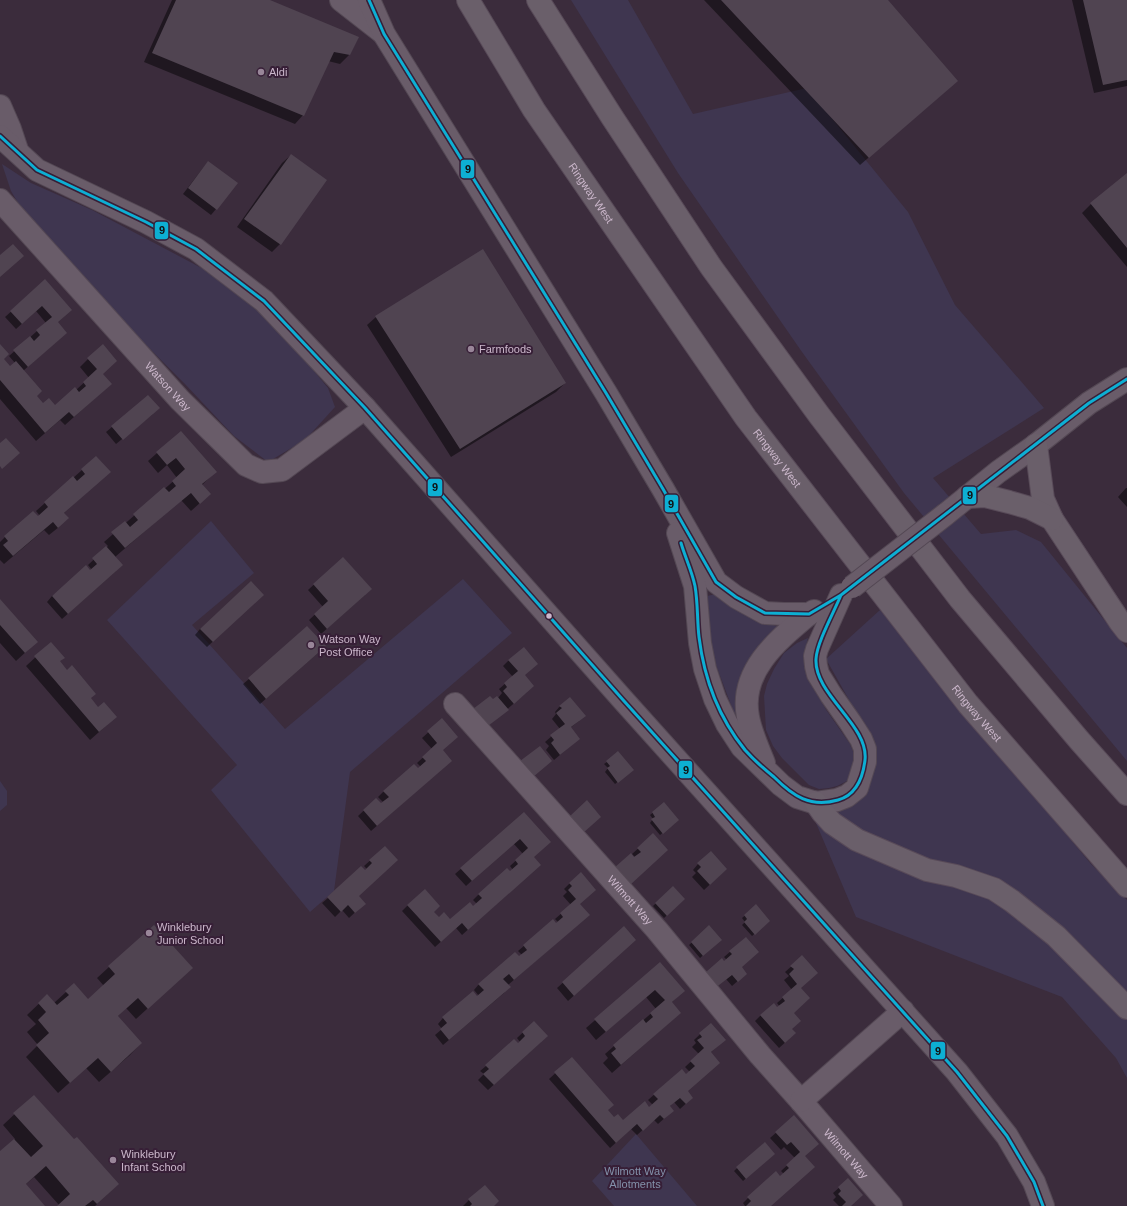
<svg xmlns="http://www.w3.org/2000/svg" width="1127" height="1206" viewBox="0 0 1127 1206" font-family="Arial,sans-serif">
<rect width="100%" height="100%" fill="#3b2c3c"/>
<path fill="#3f3650" d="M571,0H628L693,114L807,88L908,212L955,305L1044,408L933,478L981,534L1016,530L1041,542L1127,648V761L904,493L802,352L678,173Z
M2,164L31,183L92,210L226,281L281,331L328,388L335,407L305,440L268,462L234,436L184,383L78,277L47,253L11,191Z
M211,521L254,573L192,625L285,729L463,579L512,633L350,772L334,891L310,912L211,790L237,765L107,620Z
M721,593L761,621L782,628L740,717L734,713L713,657L710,633L707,596Z
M880,610L1091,864L1127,900V1078L1116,1058L1062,997L856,917L816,823L869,784L875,746L826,659Z
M808,638L804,655L805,667L807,678L827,711L850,744L855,756L853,773L847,781L837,786L829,788L819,789L809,785L782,758L773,746L766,730L764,696L767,684L774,669L784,653L797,643Z
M0,781L7,791V805L0,811Z
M636,1134L697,1206H614L592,1181Z"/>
<path fill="#0007" d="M172,0H267L358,38L349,55L340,64L328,61L303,115L295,124L144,62Z
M704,0H887L948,89L860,165Z
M1072,0H1127V86L1094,93Z
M291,155L280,244L272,252L237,227L282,163Z
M208,162L216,209L211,215L183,194L203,168Z
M1127,174V267L1082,213L1091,204Z
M45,281L57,322L66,333L23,371L36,396L43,405L55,406L76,390L89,378L80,367L88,359L111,384L65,425L60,420L36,441L0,399V346L3,359L10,368L15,363L9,356L46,323L36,311L16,329L5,317Z
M376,317L565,383L556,392L451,457L367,325Z
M153,414L116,444L106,432L112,427Z
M181,432L215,472L202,485L201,502L191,511L181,500L115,557L116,571L62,619L47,602L52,596L92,570L88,565L108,546L104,542L177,478L167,465L158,473L148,461Z
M82,470L109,472L63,514L59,527L49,535L44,530L4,564L0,560V542L5,537L40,516L36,511Z
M1126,488H1127V507L1118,497Z
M343,558L365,595L321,634L309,620L323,607L308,590Z
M0,600L28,650L16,661L0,643Z
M257,600L207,647L195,635L200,629Z
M51,643L59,662L90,699L107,725L90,740L26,666Z
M319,652L260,704L243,684L249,679Z
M509,660L524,676L527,692L482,731L493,700L498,698L502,693L499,689L513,677L503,666Z
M560,706L579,721L570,728L573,744L554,760L546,750L549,746L545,742L560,729L552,719L556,714L555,712Z
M442,720V750L445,766L371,831L358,816L376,799L381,805L383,802L378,797L384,791L421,767L417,763L432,749L422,738Z
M607,762L630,772L615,784L605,772L608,768L604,764Z
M664,804L675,823L660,835L650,823L653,819L650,815Z
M524,813L533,857L534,870L462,935L456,928L435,947L402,911L408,905L433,912L439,918L450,921L473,907L477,904L473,900L479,894L513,870L510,866L523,854L513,843L466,886L455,874Z
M653,835L667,850L634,859L636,858L632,854Z
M385,847L358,897L364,904L349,918L342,910L335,917L322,903L328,898L367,869L364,866Z
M698,864L720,875L704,890L692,877L696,873L693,870Z
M570,883L595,889L579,904L583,920L508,985L504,993L443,1045L435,1035L442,1029L438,1024L443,1018L477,998L479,996L474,990L479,984L522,955L518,951L553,921L556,924L558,922L555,919L571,905L563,896L567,892L564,889Z
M673,887L684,899L664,918L653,906Z
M756,906L769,921L752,936L742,925L745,922L742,918Z
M154,926L192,968L136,1019L126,1008L117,1017L141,1043L130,1055L99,1082L86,1068L58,1093L26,1057L38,1045L27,1032L36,1024L27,1015L47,996L54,1003L66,992L88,1000L104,986L97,978Z
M709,927L720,940L700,958L689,945Z
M624,928L629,945L568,1001L557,988Z
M746,938L741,967L740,979L732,986L726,979L712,991L701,978L707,972L727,960L724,957Z
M802,957L800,988L792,1013L789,1039L779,1048L755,1021L761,1015L777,1009L780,1007L777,1003L792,990L784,980L789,976L785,972Z
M660,964L683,991L671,1003L680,1013L612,1073L603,1063L608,1058L605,1054L656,1009L646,997L596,1040L586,1028Z
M534,1022L541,1042L488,1090L478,1080L484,1074L480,1071L486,1066L520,1042L517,1038Z
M711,1024L719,1045L710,1053L687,1092L692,1098L680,1109L674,1102L669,1107L667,1116L658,1124L654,1120L637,1135L631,1129L610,1148L549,1079L571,1059L607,1111L614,1119L623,1121L649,1108L653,1105L648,1100L682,1070L686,1075L690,1072L685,1067L699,1054L692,1047L696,1043L694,1040Z
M34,1096L74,1141L118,1184L95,1206H58L59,1205L34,1177L25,1185L44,1206H0V1153L15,1139L3,1125Z
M794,1117L804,1156L770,1206H745L743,1203L748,1198L780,1177L784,1174L781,1171L795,1158L784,1147L781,1150L770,1138Z
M764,1143L774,1154L743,1181L734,1171Z
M848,1180L851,1206H839L833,1200L836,1197L833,1193Z
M469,1200L493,1206H463Z"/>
<path fill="#504451" d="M176,0H270L359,37L350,55L334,52L304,116L152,53Z
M721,0H888L958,81L869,158Z
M1083,0H1127V80L1103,85Z
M291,154L327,180L281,245L244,219Z
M208,161L238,183L217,210L188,188Z
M1127,173V248L1090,203Z
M13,244L24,256L0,277V255Z
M483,249L566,383L460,449L375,316Z
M45,279L72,310L58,322L67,333L28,367L13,350L30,336L34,341L40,335L36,330L52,317L42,306L22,324L10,311Z
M0,344L9,354L4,359L10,366L16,361L42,391L37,396L43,403L49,398L55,405L75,387L79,392L86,386L83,382L97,369L87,358L103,344L117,361L103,374L112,384L74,417L69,412L45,433L0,380Z
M148,395L160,408L123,440L111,426Z
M181,431L217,472L202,484L211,494L200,504L191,493L125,548L111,532L125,521L130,527L138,520L133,514L164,487L169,492L176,486L172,481L185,469L176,458L167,465L156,452Z
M6,438L20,453L2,469L0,466V443Z
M96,456L111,472L64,513L69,518L58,528L53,522L13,556L3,545L8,541L4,536L33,511L38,516L48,507L44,502L73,476L77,481L85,474L81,469Z
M106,546L123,565L68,614L52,596L86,565L90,570L97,564L92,558Z
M343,557L372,589L327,629L314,614L328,601L313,584Z
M251,581L264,595L213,642L200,629Z
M0,599L38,642L25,653L0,625Z
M307,626L326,646L266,699L248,678Z
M51,642L65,658L60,661L67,670L72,665L96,694L91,698L98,707L104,702L117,717L99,732L34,656Z
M524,647L538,664L525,675L534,686L514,704L503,691L507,687L504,683L518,671L508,660Z
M490,696L493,699L497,696L509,710L488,726L473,709Z
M570,697L586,716L571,727L580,739L560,755L551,743L554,740L550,735L565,724L556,713L562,708L559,706Z
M442,718L458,737L443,750L452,761L377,826L363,810L376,798L381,803L389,797L383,791L414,764L418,768L426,761L422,757L437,743L427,731Z
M540,746L552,761L533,777L520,761Z
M618,751L634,770L618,783L607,768L610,766L606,761Z
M587,800L601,817L583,833L569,817Z
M664,802L679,820L663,834L651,819L655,817L652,812Z
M524,812L551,842L534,857L541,865L468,930L462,923L441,942L407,905L425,889L440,906L434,912L439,917L444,912L450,919L470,902L473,906L482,898L478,894L507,868L510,871L518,864L515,860L528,848L520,839L472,881L460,868Z
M653,833L668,850L630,885L614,868L631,853L634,857L641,852L637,848Z
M385,846L398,860L359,896L366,904L355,913L348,905L341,912L327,897L361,866L365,870L372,863L369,860Z
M711,851L727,869L710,885L697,871L701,867L697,863Z
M581,872L596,890L580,904L590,915L514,980L509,974L503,979L511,987L449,1040L440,1029L447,1023L442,1017L473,991L477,996L484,990L478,984L515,952L519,956L527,950L523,945L553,919L556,923L563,917L560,913L576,899L568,890L572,886L569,883Z
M673,886L685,899L667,916L655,903Z
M756,904L770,921L755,935L744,922L747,919L744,915Z
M154,925L193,968L148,1009L138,998L118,1016L142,1043L111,1072L98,1058L70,1083L36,1045L49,1033L38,1020L46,1012L38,1003L47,994L57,1005L69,995L65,991L74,983L88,999L115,974L108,966Z
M709,925L722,940L703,956L691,942Z
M624,926L636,940L574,996L562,982Z
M746,937L759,952L742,967L747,974L738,982L732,975L718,986L706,972L722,958L724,961L732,954L729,951Z
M802,955L818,973L801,988L810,998L794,1013L801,1021L792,1029L796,1033L785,1043L760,1015L774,1003L777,1007L785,1001L782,997L797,984L789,974L794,969L790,966Z
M660,962L685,991L672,1002L681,1013L621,1065L611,1053L616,1049L613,1045L643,1019L646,1023L653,1017L650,1013L665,1000L655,990L606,1032L594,1019Z
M534,1021L548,1036L494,1085L483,1074L489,1069L485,1065L514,1039L518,1043L525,1036L522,1032Z
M711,1023L726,1040L711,1052L720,1063L688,1091L693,1098L686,1104L680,1098L670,1106L674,1111L664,1119L660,1115L643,1131L637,1124L616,1143L554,1072L572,1057L614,1105L608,1110L614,1117L618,1114L623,1120L645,1101L649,1107L658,1099L653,1094L682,1069L686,1074L695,1066L690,1061L704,1048L697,1040L702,1037L699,1033Z
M34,1095L74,1139L77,1137L119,1184L97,1204L93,1200L85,1206H57L70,1194L46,1166L26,1184L45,1206H0V1151L14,1139L31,1157L43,1146L13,1113Z
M794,1115L819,1144L805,1156L815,1167L771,1206H746L751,1201L747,1197L776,1171L780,1176L789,1168L786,1165L800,1152L791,1142L787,1145L775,1132Z
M765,1142L775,1154L746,1179L736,1167Z
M848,1178L863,1195L851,1206H842L846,1202L838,1194L841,1191L838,1187Z
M485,1185L499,1201L494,1206H470L472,1204L468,1199Z"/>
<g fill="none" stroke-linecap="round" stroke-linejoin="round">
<defs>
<g id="minor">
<path d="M341,0L382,32"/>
<path d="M369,0L384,34L606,393L663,489L716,582L736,597L765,613L784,614H809"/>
<path d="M0,106L10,129L17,150"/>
<path d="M0,136L37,170L146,222L196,249L264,301L365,408L624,701L957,1072L1007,1136L1034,1182L1043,1206"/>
<path id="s1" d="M0,200L180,400L246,465L262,472L282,470L365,408"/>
<path d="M946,514L998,472L1036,445L1089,403L1127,379"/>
<path d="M678,533L695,586L700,643L705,669L715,699L727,724L742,747L781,785L797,797L816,803L837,800L847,796L857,788L865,762V749L861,739L850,722L831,695L818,674L816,666L815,656L817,649L841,595"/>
<path id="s2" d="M455,704L657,930L760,1055L801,1101L891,1206"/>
<path d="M764,763C758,748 751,733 748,717C739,671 778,640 809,614L814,611"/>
<path d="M801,1101L903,1011"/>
</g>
<g id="major">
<path id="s3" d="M468,0L534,110L746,418L968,704L1127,886"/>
<path d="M538,0L612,117L711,267L819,415L960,599L1079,740L1127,794"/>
<path d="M1036,445L1043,499L1052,519L1120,622L1127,631"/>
<path d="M967,497L985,496L1009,502L1030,508L1052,519"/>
<path d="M816,803L823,813L832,823L857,840L927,870L956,876L994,889L1012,901L1056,936L1127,1008"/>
</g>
</defs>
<use href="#minor" stroke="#544854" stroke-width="24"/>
<use href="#major" stroke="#584a58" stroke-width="24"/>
<use href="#minor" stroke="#695c69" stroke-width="22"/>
<use href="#major" stroke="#6a5f6a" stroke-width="22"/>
<defs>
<path id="minor-bridge" d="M852,587L946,514"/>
</defs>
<use href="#minor-bridge" stroke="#544854" stroke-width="24" stroke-linecap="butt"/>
<use href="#minor-bridge" stroke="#695c69" stroke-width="22"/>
<defs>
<path id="bus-1" d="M369,0L384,34L606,393L663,489L716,582L736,597L765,613L809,614L841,595L1089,403L1127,379
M0,136L37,170L146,222L196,249L264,301L365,408L624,701L957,1072L1007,1136L1034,1182L1043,1206
M681,543C685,557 692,571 695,586C698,603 697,620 699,637C704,678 719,718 745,750C754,760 764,769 774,777C793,796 810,808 838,800C856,795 863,777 865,760C869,725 814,695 816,659C817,642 834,612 841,595"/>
</defs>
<use href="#bus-1" stroke="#371f37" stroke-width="6"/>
<use href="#bus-1" stroke="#0dafd3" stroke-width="3"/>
</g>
<g fill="#998699" stroke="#371f37" stroke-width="1.5">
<circle cx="261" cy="72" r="4"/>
<circle cx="471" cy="349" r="4"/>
<circle cx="311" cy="645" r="4"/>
<circle cx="149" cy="933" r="4"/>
<circle cx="113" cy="1160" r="4"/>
</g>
<circle fill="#cbb7cb" stroke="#371f37" stroke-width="1.5" cx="549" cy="616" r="3.5"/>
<g text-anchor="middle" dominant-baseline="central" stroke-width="4" stroke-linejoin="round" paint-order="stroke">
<g font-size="11" fill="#cbb7cb" stroke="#371f37" text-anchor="start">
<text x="269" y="72">Aldi</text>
<text x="479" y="349">Farmfoods</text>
<text x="319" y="639">Watson Way<tspan x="319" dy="13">Post Office</tspan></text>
<text x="157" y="927">Winklebury<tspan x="157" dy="13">Junior School</tspan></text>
<text x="121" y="1154">Winklebury<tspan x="121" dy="13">Infant School</tspan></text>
</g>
<g font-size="11" fill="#cbb7cb" stroke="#371f37">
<text stroke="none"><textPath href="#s3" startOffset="229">Ringway West</textPath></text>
<text stroke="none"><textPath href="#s1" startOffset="251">Watson Way</textPath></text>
<text stroke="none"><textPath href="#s3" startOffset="553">Ringway West</textPath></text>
<text stroke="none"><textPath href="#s3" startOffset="877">Ringway West</textPath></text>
<text stroke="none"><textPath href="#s2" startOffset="263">Wilmott Way</textPath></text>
<text stroke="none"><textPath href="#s2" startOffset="596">Wilmott Way</textPath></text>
</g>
<g font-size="11" fill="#8492ab" stroke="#371f37">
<text x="635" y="1171">Wilmott Way<tspan x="635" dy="13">Allotments</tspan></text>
</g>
</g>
<g stroke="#371f37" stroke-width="1.5">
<rect x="460" y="159" width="15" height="20" rx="4" fill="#0dafd3"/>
<rect x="154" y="221" width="15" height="19" rx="4" fill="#0dafd3"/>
<rect x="427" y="478" width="16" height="19" rx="4" fill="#0dafd3"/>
<rect x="962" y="486" width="15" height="19" rx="4" fill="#0dafd3"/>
<rect x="664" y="494" width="15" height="19" rx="4" fill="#0dafd3"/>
<rect x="678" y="760" width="15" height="19" rx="4" fill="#0dafd3"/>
<rect x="930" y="1041" width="16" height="19" rx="4" fill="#0dafd3"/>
</g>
<g font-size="11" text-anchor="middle" font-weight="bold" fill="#111">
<text x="468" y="173">9</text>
<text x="162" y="234">9</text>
<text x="435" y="491">9</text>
<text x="970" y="499">9</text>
<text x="671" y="508">9</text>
<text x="686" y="774">9</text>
<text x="938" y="1055">9</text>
</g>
</svg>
